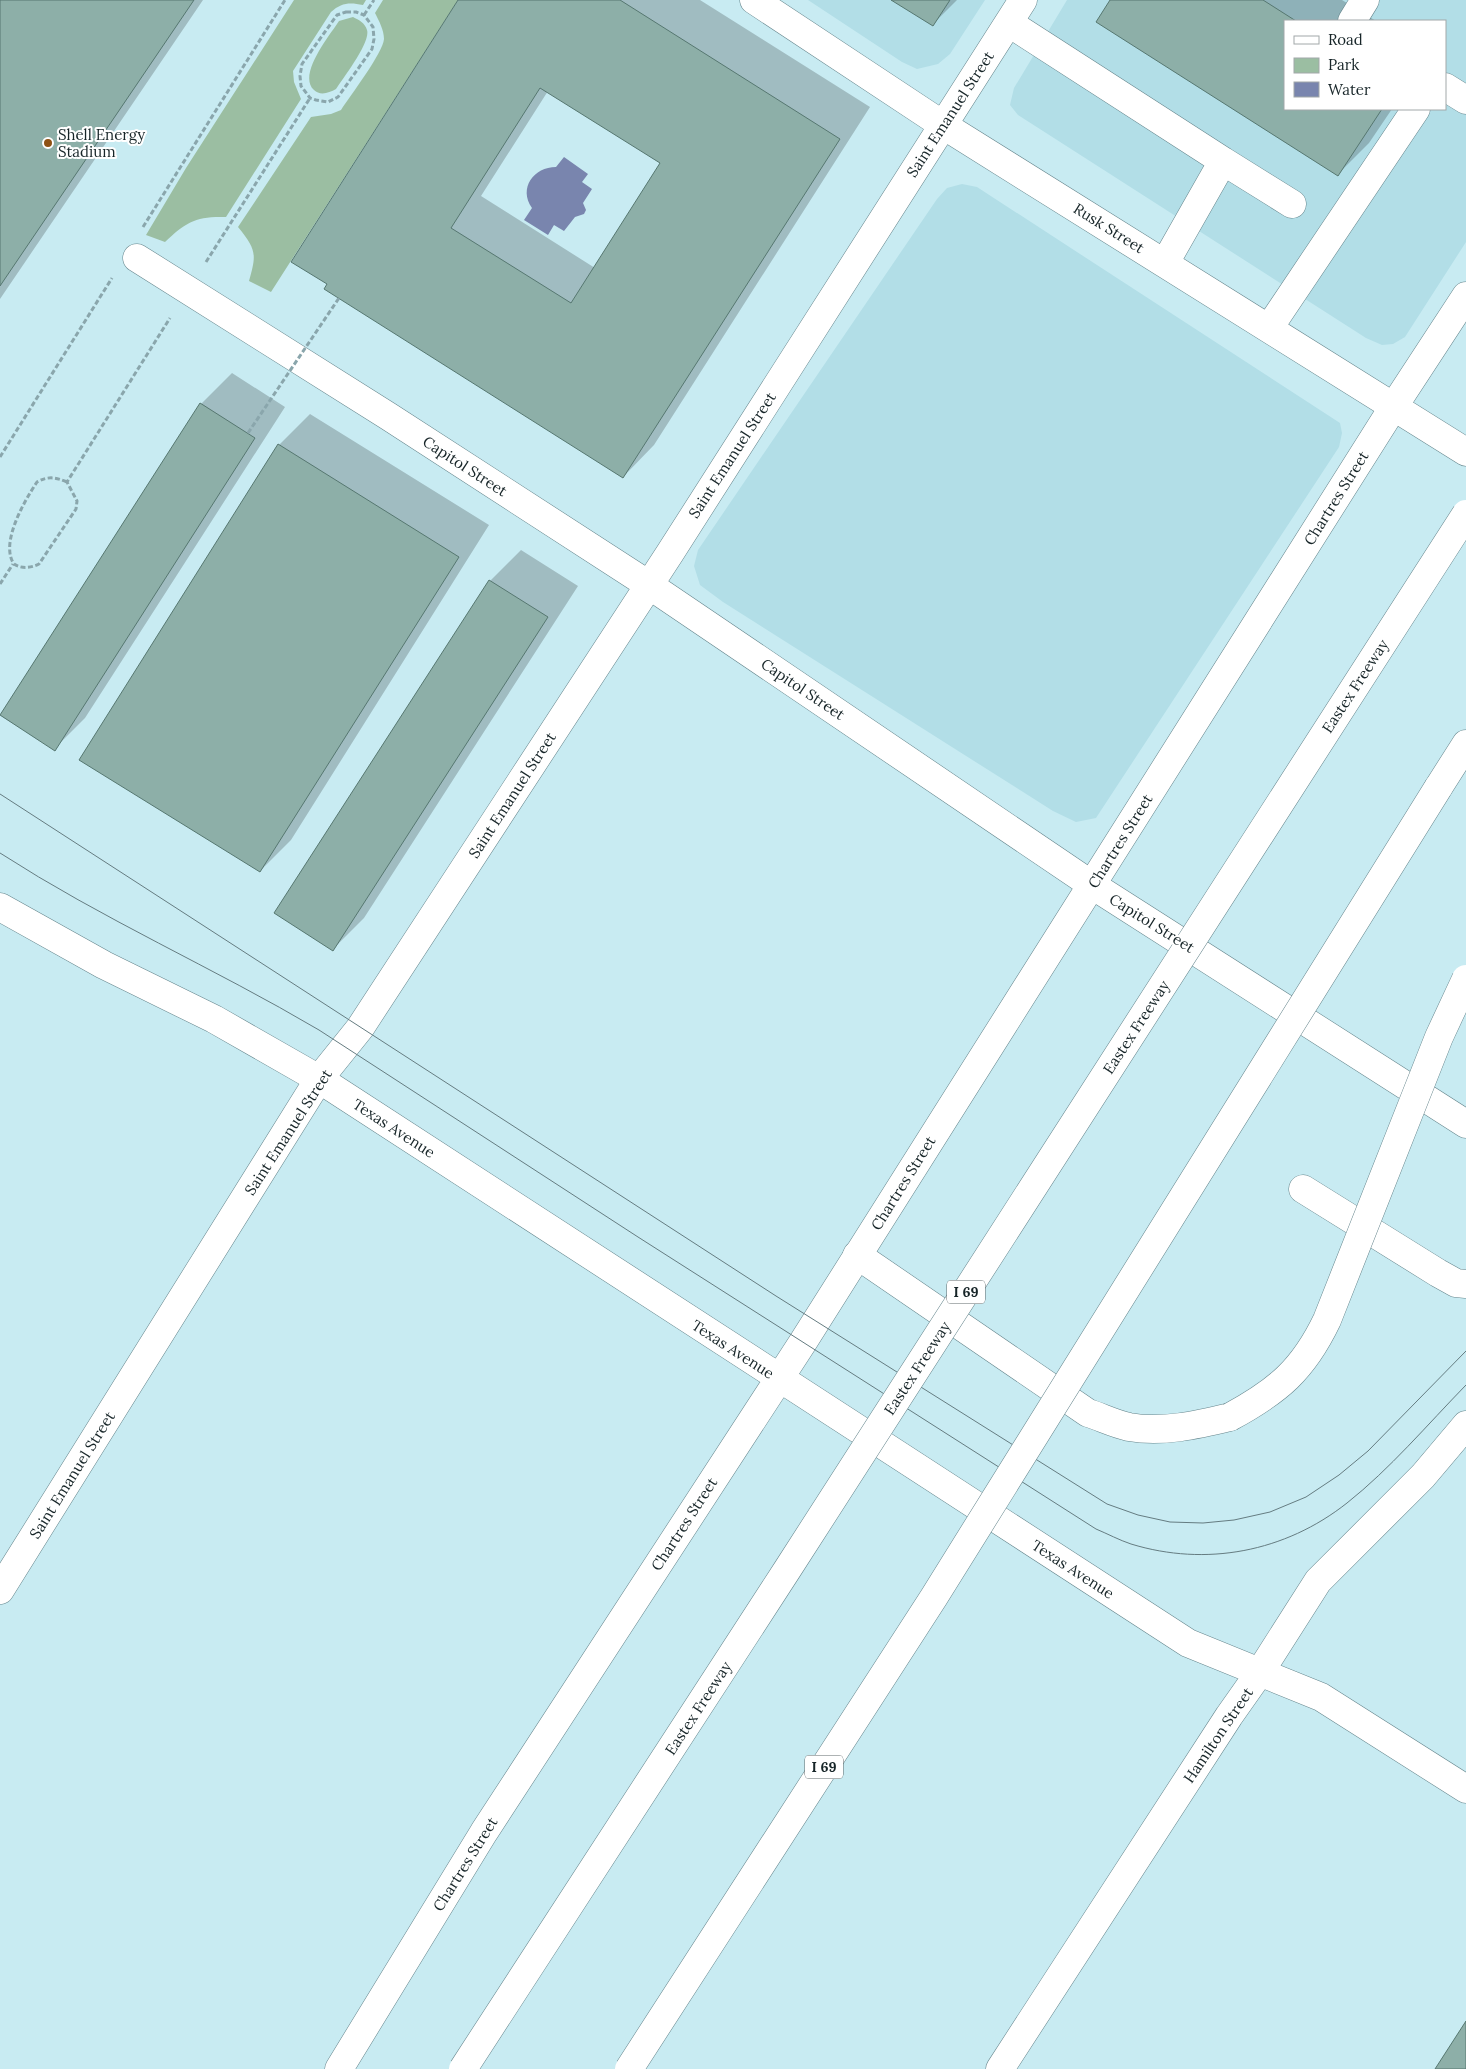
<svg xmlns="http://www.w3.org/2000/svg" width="1466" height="2069" viewBox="0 0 1466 2069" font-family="Lora,serif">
<rect width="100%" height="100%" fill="#c8ebf2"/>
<path fill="#b2dee7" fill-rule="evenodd" d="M808,0H985L950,54L938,64L917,69L902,62Z
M1067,0H1466V242L1405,337L1393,344L1382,345L1366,338L1018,115L1010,105L1014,88ZM1285,21H1445V109H1285Z
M962,184L977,187L1340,423L1342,433L1339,447L1096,818L1076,822L1053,811L723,602L700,585L694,566L698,550L937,199L947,188Z"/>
<path fill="#9bbea2" d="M294,0H366L363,5C349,2 341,3 331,12L293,71L294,82L301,99L226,217C196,216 186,222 165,242L146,235L186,168Z
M383,0H458L271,292L249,281C257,254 256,249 238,227L311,117L331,114L341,110C350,96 383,53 384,39C384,30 379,21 375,13Z
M353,17C359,20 365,23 367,30C371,42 343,78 336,89C329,93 320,96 314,90C297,75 330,35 339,21Z"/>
<path fill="#7985ae" d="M564,157L588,174L582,182L592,189L583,203L586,210L584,214L575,217L564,231L554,225L548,235L524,220L532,208C518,188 534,167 556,167Z"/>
<path fill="#0003" fill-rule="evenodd" d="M0,0H203L0,299Z
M459,0H700L870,107L654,445L623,477L325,288ZM548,91L661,163L595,268L481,196Z
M893,0H957L933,24Z
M1111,0H1342L1376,21H1285V109H1392L1369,143L1338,174Z
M232,373L285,407L85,718L54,749L1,716L201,404Z
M310,414L489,525L291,840L260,871L81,759L279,445Z
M521,550L578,586L364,918L333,949L490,581Z"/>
<path fill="#8dafa8" stroke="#567770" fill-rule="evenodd" d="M0,0H194L0,286Z
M458,0H620L840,139L623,478L324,289L327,284L291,262ZM540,88L660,163L571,303L451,228Z
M891,0H950L933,26Z
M1110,0H1263L1296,21H1285V109H1382L1338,176L1096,22Z
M200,403L255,438L55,751L0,715Z
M278,444L459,557L260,872L79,760Z
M489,580L548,617L333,951L274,913Z
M1466,2021V2069H1435Z"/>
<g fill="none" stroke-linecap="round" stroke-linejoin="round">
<defs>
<path id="minor" d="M754,0L943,125L1466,452
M1352,21L1365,0
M1009,23L1223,161L1165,263
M1445,87L1466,100
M1223,161L1292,204
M137,258L388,416L649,585L1092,885L1466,1124
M1269,328L1416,109
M1303,1189L1438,1273L1456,1283L1466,1284
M857,1255L1088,1413C1101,1417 1115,1424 1129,1427C1162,1433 1197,1425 1230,1417
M0,1590L319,1079L360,1028L670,553L1023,0
M1260,1672L1318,1581L1423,1476L1466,1425"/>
<path id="major" d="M0,907L104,965L214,1019L319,1079L1188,1643L1321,1697L1466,1789
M339,2069L484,1832L803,1342L1394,406L1466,296
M1000,2069L1229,1716L1260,1672"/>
<path id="highway" d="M1438,788L1466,744"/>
</defs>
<use href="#minor" stroke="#65858c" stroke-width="29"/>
<use href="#major" stroke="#65858c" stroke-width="29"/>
<use href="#highway" stroke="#65858c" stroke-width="29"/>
<path stroke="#8aa6ac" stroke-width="3" stroke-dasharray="5 2.5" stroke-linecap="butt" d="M346,12H356L364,15L373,27L374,39L372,49L338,97L328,102L316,100L310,98L301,86L300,76L302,64L337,15Z
M364,15L374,0
M143,227L285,0
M206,262L310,98
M0,457L112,278
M67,482C55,477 48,476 37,482C23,503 0,544 14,564C21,569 31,568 39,564L76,509L77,501L67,482L170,318
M0,584L13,564"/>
<use href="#minor" stroke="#fff" stroke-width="28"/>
<use href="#major" stroke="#fff" stroke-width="28"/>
<use href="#highway" stroke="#fff" stroke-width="28"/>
<path stroke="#657c81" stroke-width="1" d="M0,794L776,1296L1107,1504L1138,1515L1170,1522L1203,1523L1234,1520L1270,1512L1306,1497L1339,1475L1368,1451L1466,1351
M0,853C102,919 214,968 319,1030L638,1237L1096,1529C1108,1534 1119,1540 1131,1544C1206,1567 1285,1552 1347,1503C1390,1469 1427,1425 1466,1385"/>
<defs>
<path id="minor-bridge" d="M1230,1417C1278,1391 1303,1370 1327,1320L1439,1037L1466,979"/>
<path id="highway-bridge" d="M463,2069L787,1570L1466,514
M629,2069L934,1597L1438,788"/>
</defs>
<use href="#minor-bridge" stroke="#65858c" stroke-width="29" stroke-linecap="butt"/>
<use href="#highway-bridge" stroke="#65858c" stroke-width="29" stroke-linecap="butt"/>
<path stroke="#8aa6ac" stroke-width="3" stroke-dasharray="5 2.5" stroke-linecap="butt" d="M248,433L339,298"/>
<use href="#minor-bridge" stroke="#fff" stroke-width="28"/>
<use href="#highway-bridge" stroke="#fff" stroke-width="28"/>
</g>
<circle fill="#8f5214" stroke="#fff" stroke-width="2" cx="48" cy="143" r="5"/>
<g text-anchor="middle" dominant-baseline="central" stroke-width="4" stroke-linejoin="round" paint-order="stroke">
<g fill="#fff" stroke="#5d6668" stroke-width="1">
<rect x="947" y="1280.5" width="38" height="23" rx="4"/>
<rect x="805" y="1755.5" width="38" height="23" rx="4"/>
</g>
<g font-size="14" font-weight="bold" fill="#172528">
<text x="966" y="1292">I 69</text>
<text x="824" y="1767">I 69</text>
</g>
<g font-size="15" fill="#172528" stroke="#fff">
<text transform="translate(950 114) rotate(-57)">Saint Emanuel Street</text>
<text transform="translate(1109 228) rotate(32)">Rusk Street</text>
<text transform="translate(732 455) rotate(-57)">Saint Emanuel Street</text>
<text transform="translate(465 466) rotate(33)">Capitol Street</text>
<text transform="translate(1336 498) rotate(-58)">Chartres Street</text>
<text transform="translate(1355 686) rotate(-57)">Eastex Freeway</text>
<text transform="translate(803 689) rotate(34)">Capitol Street</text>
<text transform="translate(512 795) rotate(-57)">Saint Emanuel Street</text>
<text transform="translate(1120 841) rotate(-58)">Chartres Street</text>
<text transform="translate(1152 923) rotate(32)">Capitol Street</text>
<text transform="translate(1136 1027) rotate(-57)">Eastex Freeway</text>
<text transform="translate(394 1128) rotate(33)">Texas Avenue</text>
<text transform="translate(288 1132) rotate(-57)">Saint Emanuel Street</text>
<text transform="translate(903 1183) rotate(-58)">Chartres Street</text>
<text transform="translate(733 1349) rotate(33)">Texas Avenue</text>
<text transform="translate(917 1368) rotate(-57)">Eastex Freeway</text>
<text transform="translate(72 1475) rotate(-58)">Saint Emanuel Street</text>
<text transform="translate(684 1524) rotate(-57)">Chartres Street</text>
<text transform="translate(1073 1569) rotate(33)">Texas Avenue</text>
<text transform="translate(698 1708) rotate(-57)">Eastex Freeway</text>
<text transform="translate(1218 1735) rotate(-56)">Hamilton Street</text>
<text transform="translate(465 1864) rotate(-58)">Chartres Street</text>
</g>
<g font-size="15" fill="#172528" stroke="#fff" text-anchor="start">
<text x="58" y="134">Shell Energy<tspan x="58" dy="17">Stadium</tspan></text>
</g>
</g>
<rect x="1284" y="20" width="162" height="90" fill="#ffffff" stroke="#a2a8a9"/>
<rect x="1294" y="36" width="25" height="8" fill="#ffffff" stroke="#a2a8a9"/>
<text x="1328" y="45" font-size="15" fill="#172528">Road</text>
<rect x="1294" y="58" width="25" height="15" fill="#9bbea2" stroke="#a2a8a9"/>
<text x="1328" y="70" font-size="15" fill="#172528">Park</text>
<rect x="1294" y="82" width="25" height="15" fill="#7985ae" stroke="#a2a8a9"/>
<text x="1328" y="95" font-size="15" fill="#172528">Water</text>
</svg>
